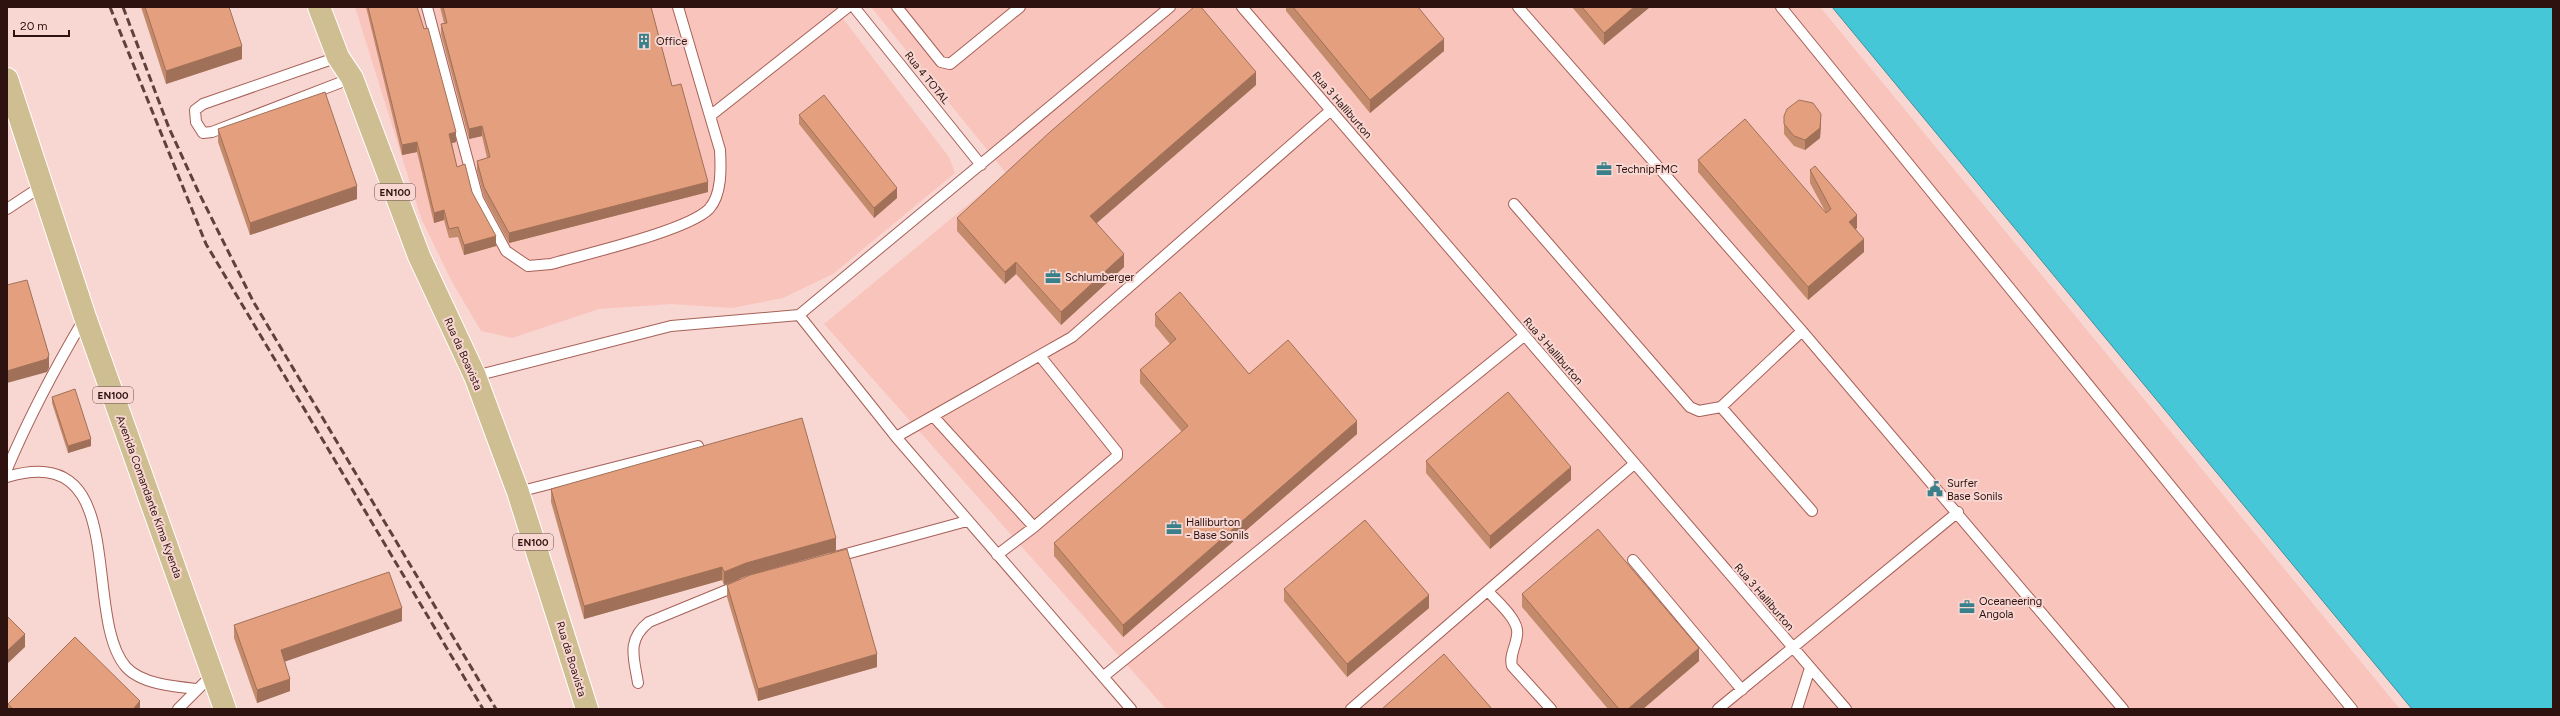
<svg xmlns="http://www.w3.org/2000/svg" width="2560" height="716" viewBox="0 0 2560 716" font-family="Figtree,sans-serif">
<rect width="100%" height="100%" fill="#f8d7d2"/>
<path fill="#f9c4bc" d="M355,7H834L949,157L955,173L833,274L783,298L732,308L671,304L599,309L512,338L481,331L452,282L421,218Z
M871,7H1820L2400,709H1166L824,324L1006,173Z"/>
<path fill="#46c7d8" stroke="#3f919c" d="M1832,7H2553V709H2412Z"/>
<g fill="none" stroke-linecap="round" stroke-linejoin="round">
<defs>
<path id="lane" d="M427,7L478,199L506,251L528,266L551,264C585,254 687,231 709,209C722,195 721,168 720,150L678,7
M854,7L981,165
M897,7L941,62L950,64L1020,7
M1242,7L1846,709
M1518,7L1802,331L2123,709
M1781,7L2352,709
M338,57L203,104L195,110L196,122L203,133L212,132L352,78
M710,116L848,7
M1514,204L1690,407L1699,411L1721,407L1812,511
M7,209L42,186
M475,376L671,326L799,315
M1721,407L1802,331
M933,416L1034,527
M896,437L1072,337L1331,110
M7,469C29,417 55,368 84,319
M7,477C132,439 81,615 126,667C141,684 176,687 197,689
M518,492L698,446
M997,555L1034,527L1117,456V452L1040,356
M835,557L967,521
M1633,560L1742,690
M1488,591C1496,601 1520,620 1517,635C1516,647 1509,655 1512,666L1551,709
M1104,676L1524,336
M638,683C634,658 626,640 649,622L739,585
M178,709L213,674
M1131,709L896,437L799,315L1170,7
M1351,709L1634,464
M1718,709L1958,512
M1797,709L1810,668"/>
<path id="primary" d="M319,7L338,57L352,78L419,256L475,376L518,492L587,709
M7,79L85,317L225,709"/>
</defs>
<use href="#lane" stroke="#a66057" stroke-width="12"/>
<use href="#primary" stroke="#fff" stroke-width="24"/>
<use href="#lane" stroke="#fff" stroke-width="10"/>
<use href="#primary" stroke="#cfbe92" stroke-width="22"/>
<path stroke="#5e403d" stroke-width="3" stroke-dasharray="8 4" stroke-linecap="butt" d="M110,7L206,244L483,709
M123,7L169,128L198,191L253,301L496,709"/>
</g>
<path fill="#c48a6c" d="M141,7H229L242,59L166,84Z
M366,7H417L456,142L452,143L457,167L472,192L496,246L464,255L458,237L449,238L444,220L434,223L417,152L402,155Z
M440,7H651L672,86L708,192L509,243L484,197L477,171V161L487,158L482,136L469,139L441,34V24L444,23Z
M1286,7H1418L1444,51L1370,113L1286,11Z
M1572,7H1650L1604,45Z
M1256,85L1096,223L1124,267L1061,325L1016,274L1005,284L957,231V218Z
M799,115L897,198L874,218L799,124Z
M1784,116L1821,124L1820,138L1805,150L1794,146L1784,134Z
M218,129L357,199L250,235L218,142Z
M1698,160L1826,213L1810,183V170L1857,228L1855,229L1864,252L1808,300L1698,172Z
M1155,314L1249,374L1357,434L1123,637L1054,556V543L1182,432L1140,383V370L1170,344L1155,326Z
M52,397L91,446L68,453L52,403Z
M1426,461L1571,480L1490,549L1426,473Z
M551,489L836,551L746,576L724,585L722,580L584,619L551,502Z
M727,585L877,667L758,701L727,597Z
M1284,589L1429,608L1347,677L1284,601Z
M1522,594L1699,661L1643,709H1608L1522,607Z
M402,621L285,661L290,691L257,703L234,638V625Z
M8,704L140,709H8Z"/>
<path fill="#a07058" d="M1634,7H1650L1604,45V33Z
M1444,39V51L1370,113V100Z
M242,46V59L166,84V71Z
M1256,72V85L1090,229V216Z
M1821,114V124L1820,138L1805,150V140Z
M482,126V136L469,139V129Z
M456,132V142L449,144V134Z
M417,142V152L402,155V145Z
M708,182V192L509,243V233Z
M357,186V199L250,235V223Z
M897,188V198L874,218V208Z
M444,210V220L434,223V213Z
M1857,215V228L1849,235V222Z
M496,236V246L464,255V245Z
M1864,239V252L1808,300V287Z
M1124,254V267L1061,325V312Z
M1016,262V274L1005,284V272Z
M49,355V368L47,372L7,383V371Z
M1357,421V434L1123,637V625Z
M91,439V446L68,453V446Z
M1571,467V480L1490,549V536Z
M836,538V551L746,576L724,585V572L746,563Z
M722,567V580L584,619V606Z
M1429,595V608L1347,677V664Z
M402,608V621L281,663V650Z
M25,634V647L7,664V651Z
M1699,648V661L1643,709H1628Z
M877,654V667L758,701V689Z
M290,679V691L257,703V690Z
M140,701V709H133Z"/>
<path fill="#e4a07e" stroke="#a07058" d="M145,7H229L242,46L166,71Z
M368,7H417L424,29L428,28L456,132L449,134L457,167L465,164L472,192L496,236L464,245L458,227L449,229L444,210L434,213L417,142L402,145Z
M443,7H651L672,86L681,84L708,182L509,233L484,187L477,161L490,157L482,126L469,129L441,24L447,23Z
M1194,7H1201L1256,72L1090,216L1124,254L1061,312L1016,262L1005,272L957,218L1050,132Z
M1293,7H1418L1444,39L1370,100Z
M1582,7H1634L1604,33Z
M325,92L357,186L250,223L218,129Z
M824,95L897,188L874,208L799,115Z
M1799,100L1813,103L1821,114L1820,128L1805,140L1794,136L1784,124V116L1787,109Z
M1745,119L1826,213L1831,209L1810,170L1815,166L1857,215L1849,222L1864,239L1808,287L1698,160Z
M27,280L49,355L47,359L7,371V285Z
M1180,292L1249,374L1288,340L1357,421L1123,625L1054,543L1188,426L1140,370L1176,339L1155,314Z
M75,389L91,439L68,446L52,397Z
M1508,392L1571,467L1490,536L1426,461Z
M802,418L836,538L746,563L724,572L722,567L584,606L551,489Z
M1365,520L1429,595L1347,664L1284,589Z
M1598,529L1699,648L1628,709H1619L1522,594Z
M847,549L877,654L758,689L727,585L750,575Z
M389,572L402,608L281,650L290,679L257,690L234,625Z
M7,616L25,634L7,651Z
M75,637L140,701L133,709H13L8,704Z
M1444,654L1492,709H1382Z"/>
<defs>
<symbol id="building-bare" viewBox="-9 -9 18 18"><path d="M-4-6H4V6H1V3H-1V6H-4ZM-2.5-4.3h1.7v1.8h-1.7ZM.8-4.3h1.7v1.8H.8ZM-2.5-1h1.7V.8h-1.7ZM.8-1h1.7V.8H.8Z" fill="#39808a" stroke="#f8d7d2" stroke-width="2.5" paint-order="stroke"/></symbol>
<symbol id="office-bare" viewBox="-9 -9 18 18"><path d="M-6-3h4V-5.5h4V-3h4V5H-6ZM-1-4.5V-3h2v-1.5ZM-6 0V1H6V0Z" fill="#39808a" stroke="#f8d7d2" stroke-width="2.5" paint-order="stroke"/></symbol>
<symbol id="civic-bare" viewBox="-9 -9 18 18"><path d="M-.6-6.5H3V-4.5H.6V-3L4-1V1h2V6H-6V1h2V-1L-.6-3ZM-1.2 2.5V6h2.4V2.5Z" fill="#39808a" stroke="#f8d7d2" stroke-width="2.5" paint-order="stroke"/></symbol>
</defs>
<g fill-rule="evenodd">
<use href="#building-bare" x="633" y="30" width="22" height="22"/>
<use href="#office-bare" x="1593" y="158" width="22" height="22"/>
<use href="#office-bare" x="1042" y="266" width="22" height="22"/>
<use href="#civic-bare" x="1924" y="478" width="22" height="22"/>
<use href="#office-bare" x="1163" y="517" width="22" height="22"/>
<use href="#office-bare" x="1956" y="596" width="22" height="22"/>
</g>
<g text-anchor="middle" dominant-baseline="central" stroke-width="4" stroke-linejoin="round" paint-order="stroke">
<g fill="#f8d7d2" stroke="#6b4d4a" stroke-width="1">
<rect x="375" y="184" width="40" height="16" rx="3"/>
<rect x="93" y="387" width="40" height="16" rx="3"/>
<rect x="513" y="534" width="40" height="16" rx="3"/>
</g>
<g font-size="10" font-weight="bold" fill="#2e120f">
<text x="395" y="192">EN100</text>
<text x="113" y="395">EN100</text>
<text x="533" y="542">EN100</text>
</g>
<g font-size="11" fill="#2e120f" stroke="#f8d7d2" text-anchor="start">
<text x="656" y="41">Office</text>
<text x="1616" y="169">TechnipFMC</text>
<text x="1065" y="277">Schlumberger</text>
<text x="1947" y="483">Surfer<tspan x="1947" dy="13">Base Sonils</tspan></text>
<text x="1186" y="522">Halliburton<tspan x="1186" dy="13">- Base Sonils</tspan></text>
<text x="1979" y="601">Oceaneering<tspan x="1979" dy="13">Angola</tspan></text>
</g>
<g font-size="11" fill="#2e120f" stroke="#f8d7d2">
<text transform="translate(927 78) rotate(51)">Rua 4 TOTAL</text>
<text transform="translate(1342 105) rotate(49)">Rua 3 Halliburton</text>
<text transform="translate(1553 351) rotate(49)">Rua 3 Halliburton</text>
<text transform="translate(463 354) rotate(66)">Rua da Boavista</text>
<text transform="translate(149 497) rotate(70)">Avenida Comandante Kima Kyenda</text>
<text transform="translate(1764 597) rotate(49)">Rua 3 Halliburton</text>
<text transform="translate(571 659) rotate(73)">Rua da Boavista</text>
</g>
</g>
<rect width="2560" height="716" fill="none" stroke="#2e120f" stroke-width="16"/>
<path d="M14 30v6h55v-6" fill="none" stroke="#2e120f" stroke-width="2"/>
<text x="20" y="30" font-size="12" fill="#2e120f" stroke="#f8d7d2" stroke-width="3" paint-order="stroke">20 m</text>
</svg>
